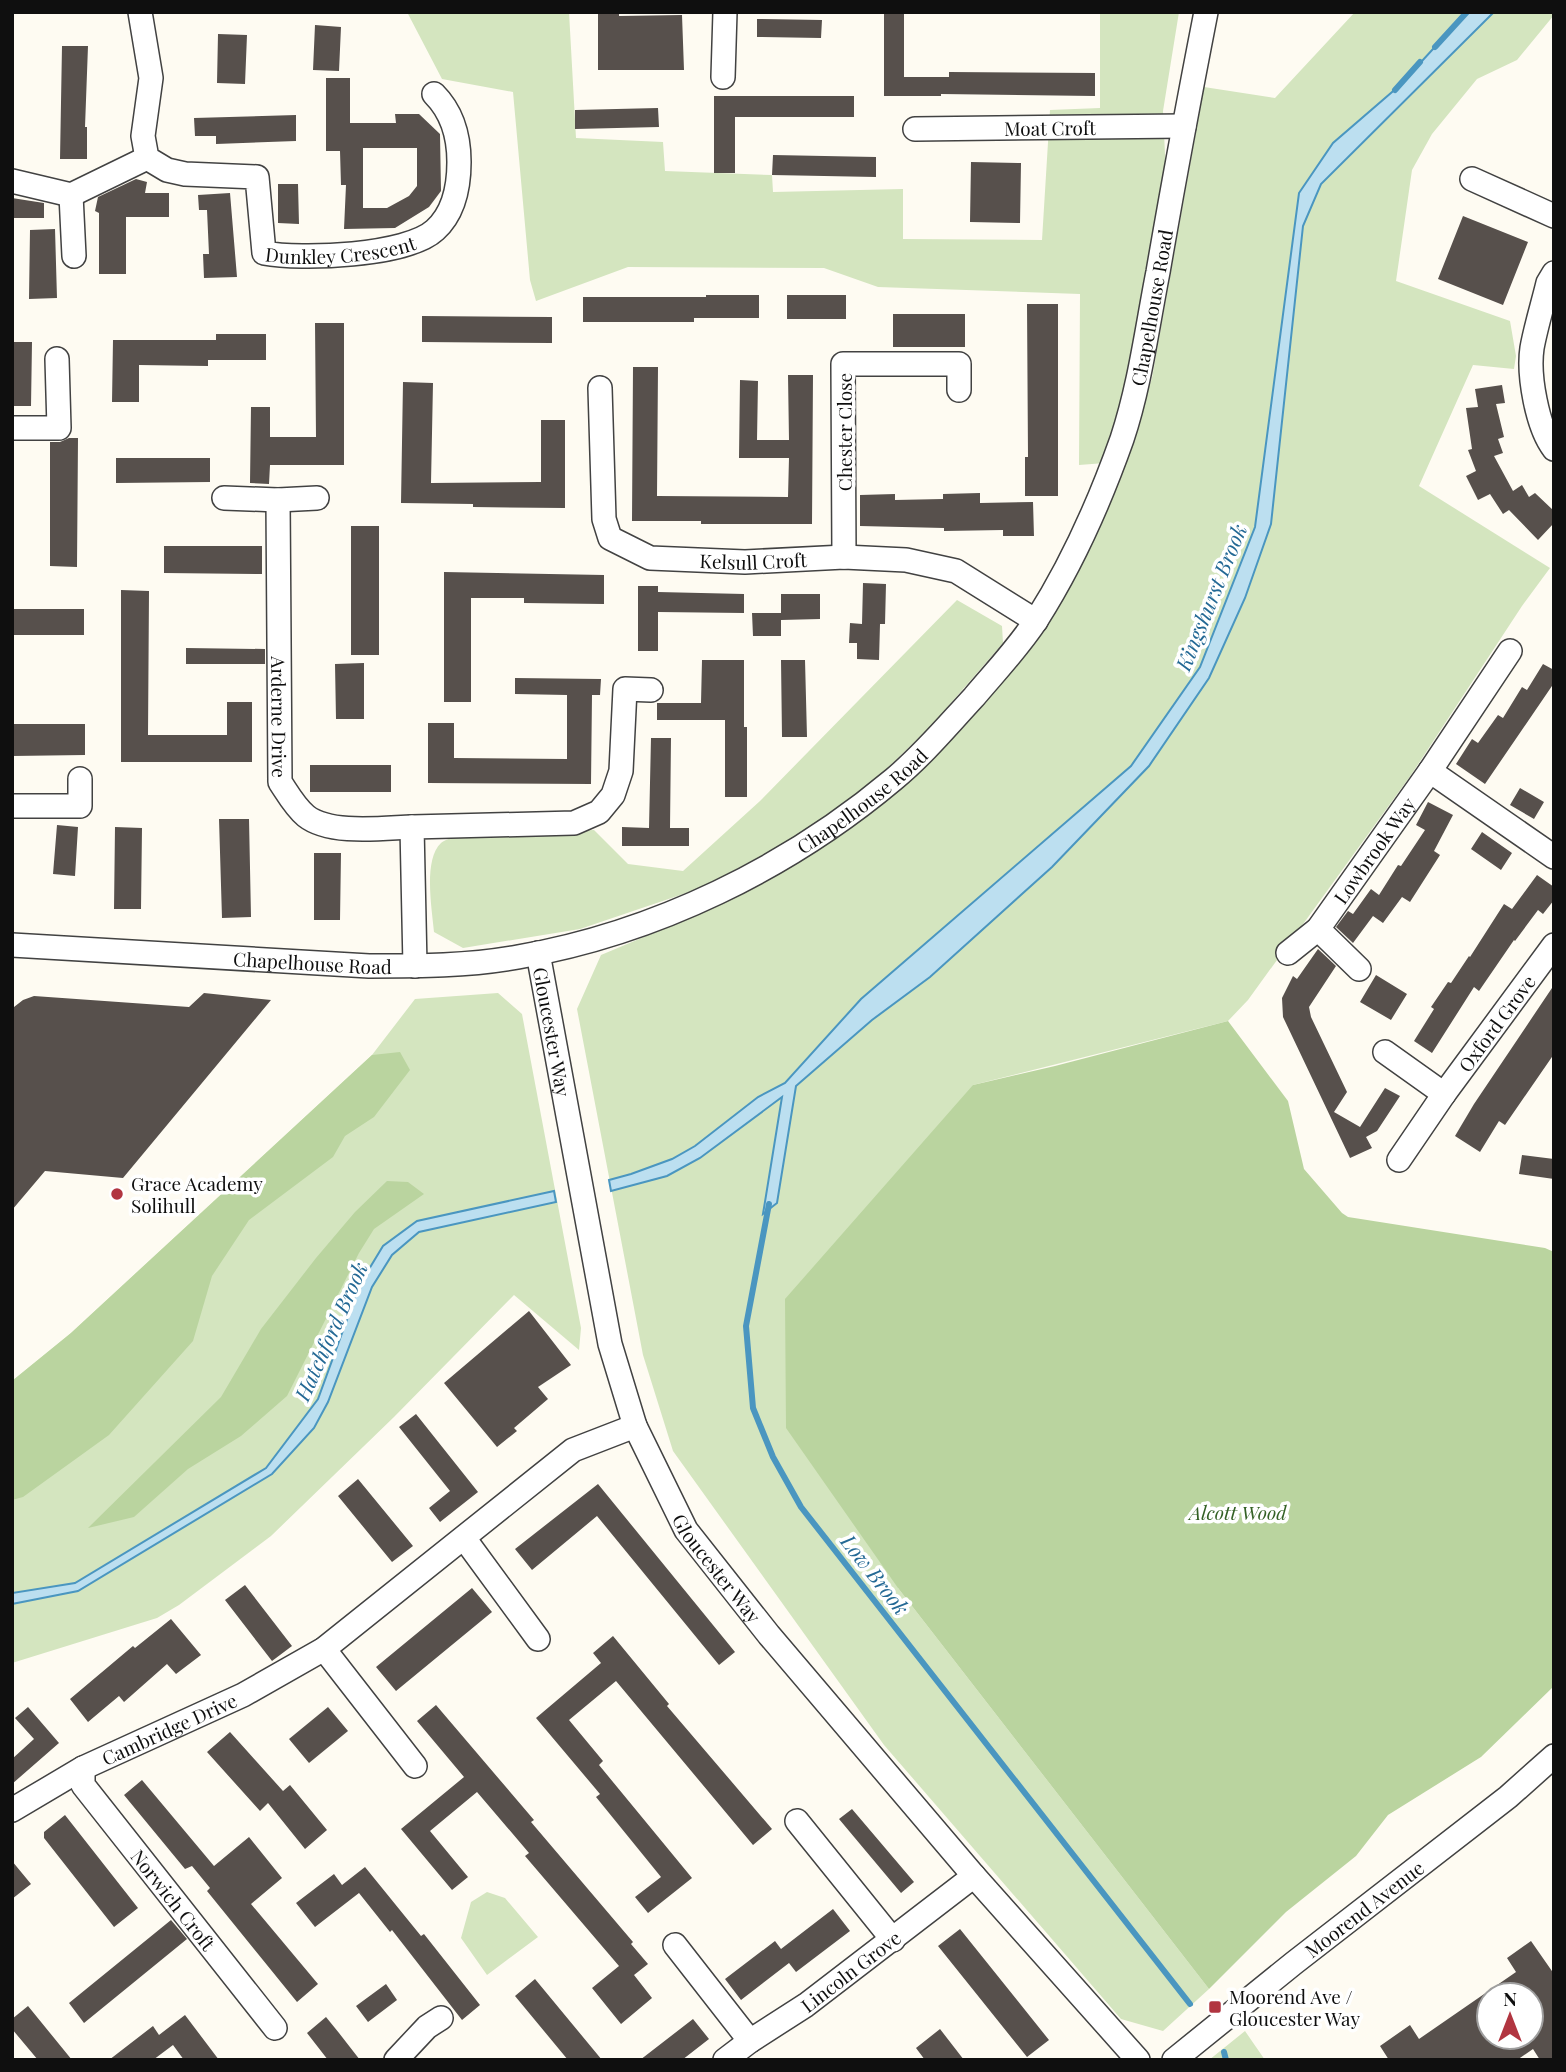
<svg xmlns="http://www.w3.org/2000/svg" width="1566" height="2072" viewBox="0 0 1566 2072" font-family="'Playfair Display',serif">
<rect width="100%" height="100%" fill="#fefbf2"/>
<path fill="#d4e5bf" d="M407,12H569L576,138L663,142L665,171L772,175L773,192L903,189V239L1042,240L1050,110L1100,108V12H1179L1163,111L1166,176L1123,393L1105,463L1079,465L1080,294L878,287L824,268L628,267L536,301L530,280L513,92L442,79Z
M1355,12H1554V15L1517,60L1477,79L1432,134L1412,170L1396,281L1510,321L1516,356L1514,369L1473,365L1419,486L1550,568L1522,606L1411,775L1248,1000L1228,1021L973,1085L898,1588L1209,1989L1163,2031L1121,2019L884,1745L673,1451L643,1355L577,1009L601,955L720,905L851,828L964,727L1049,621L1113,495L1152,378L1204,87L1275,98Z
M957,600L1002,626L1003,643L931,726L871,784L789,841L701,888L580,929L463,948L434,932C432,909 423,860 441,843C444,840 452,838 456,836L594,830L628,864L683,871L760,801Z
M498,993L522,1014L581,1328L579,1350L514,1295L394,1417L271,1536L179,1605L157,1618L12,1663V1381L71,1333L372,1055L415,999Z
M487,1892L505,1898L538,1937L487,1975L461,1938L471,1902Z
M1245,2031L1265,2060H1209Z"/>
<path fill="#bad49f" d="M1228,1021L1288,1101L1304,1169L1342,1213L1348,1217L1545,1248L1554,1252V1686L1481,1757L1388,1815L1356,1856L1286,1912L1209,1989L898,1588L786,1428L785,1299L973,1085L1055,1066Z
M400,1052L410,1070L374,1117L345,1136L333,1157L249,1220L212,1276L193,1341L109,1435L23,1497L12,1500V1381L71,1333L372,1055Z
M387,1181L408,1182L424,1194L374,1229L359,1253L287,1396L241,1436L188,1469L134,1517L88,1528L221,1397L261,1329L316,1258L355,1212Z"/>
<path fill="#bcdff0" stroke="#4a96c0" stroke-width="2" d="M1467,12H1494L1321,184L1303,226L1271,524L1245,598L1209,678L1149,766L1052,867L930,977L872,1020L796,1086L777,1203L763,1214L782,1097L700,1158L667,1176L611,1191L609,1180L631,1174L672,1159L695,1146L758,1097L785,1083L861,999L1131,766L1200,667L1255,527L1299,193L1333,143L1399,86Z
M554,1191L556,1202L419,1232L392,1255L372,1287L328,1402L314,1428L272,1474L78,1591L12,1604V1593L75,1583L266,1468L318,1399L360,1284L383,1246L417,1221Z"/>
<g fill="none" stroke-linecap="round" stroke-linejoin="round">
<path stroke="#4a96c0" stroke-width="6" d="M1435,47L1467,12
M1395,90L1420,62
M769,1204L746,1326L753,1408L773,1457L801,1507L1190,2004
M1224,2052L1226,2060"/>
</g>
<path fill="#57504c" fill-rule="evenodd" d="M598,12H619V16L682,15L684,70H598Z
M884,12H904V77H949V72L1095,73V96L941,94V96H884Z
M757,19L822,20L821,38L757,37Z
M315,25L341,27L339,71L313,70Z
M218,34L247,35L245,84L217,83Z
M62,46H88L85,127H87V159H60Z
M326,78H350V123H396L395,114H419L440,134L441,191L429,207L395,228L344,229L346,185H341L340,151H326ZM363,148H417V186L409,196L387,208H363Z
M714,96H854V117H735V173H714Z
M658,108L659,127L575,129V110Z
M296,115V141L216,144V136H195L194,118Z
M773,155L876,157V177L772,175Z
M971,162L1021,163L1020,223L970,222Z
M136,179L147,182L145,193H169V217H126V274H99V213L95,211L98,197Z
M278,184H298L299,224L278,223Z
M230,193L237,277L204,278L203,254H209L207,210H199L198,195Z
M12,198L44,203V218H12Z
M1463,216L1528,242L1503,305L1438,279Z
M55,229L57,298L29,299L30,230Z
M706,295H759V318H694V322H583V297H706Z
M787,295H846V319H787Z
M1027,304H1058V496H1025V457H1028Z
M893,314H965V347H893Z
M422,316L552,317V343L422,342Z
M315,323H344V465H270L269,484L250,483L251,407H270V437H316Z
M216,334H266V360H208V366L139,365V402H112L113,340H216Z
M12,342H32L31,406H12Z
M633,367H658L657,496L788,497L789,458H739L740,380L758,381L757,440H789L788,375H813L812,524H701V521H632Z
M403,382L433,383L431,483L541,482V420H565V508L473,507V504L401,503Z
M1502,385L1505,403L1496,404L1504,437L1498,439L1503,453L1494,456L1513,491L1522,485L1529,497L1535,493L1554,511V523L1538,540L1509,510L1503,514L1490,494L1478,500L1466,476L1476,471L1468,450L1472,449L1466,408L1478,407L1475,389Z
M69,438H78L77,567L50,566V442H60Z
M116,458H210V482L116,483Z
M980,493V503L1033,502L1034,536H1003V530L944,531V528L860,526V495L895,494V500L943,499V494Z
M351,526H379V655H351Z
M164,546H262V574L164,573Z
M444,572L604,575V604L524,603V598H471V702H444Z
M863,583L886,584L885,624H880L879,660L857,659V643H849L850,623L862,624Z
M638,586H658V592L744,594V613L658,612V651H638Z
M121,590L149,591L148,735H227V702H252V762H121Z
M781,594H820V619L781,620V636H753L752,613H781Z
M12,609H84V635H12Z
M186,648L265,649V664H186Z
M702,660H744V727H747V797H725V720H657V703H701Z
M781,660H805L807,737H782Z
M364,663V719H336L335,664Z
M1543,664L1554,670V683L1485,784L1456,764L1472,739L1478,743L1498,715L1503,718L1522,687L1527,690Z
M515,678L601,679L600,695H592L591,784L428,783V723H454V758L567,759V695L515,694Z
M12,724H85V755L12,756Z
M651,738H671L670,828H689V846H622V827L649,828Z
M310,765H391V792H310Z
M1520,788L1544,802L1534,819L1510,805Z
M1428,802L1453,815L1434,851L1440,855L1410,902L1402,897L1383,923L1373,916L1353,943L1336,927L1348,911L1353,914L1371,889L1379,895L1398,865L1401,866L1425,830L1416,825Z
M219,819H249L251,917L222,918Z
M57,825L78,827L75,876L53,874Z
M115,827L142,828L141,909H114Z
M1482,832L1512,853L1501,870L1471,849Z
M314,853H341L340,920H314Z
M1537,875L1554,887V900L1543,914L1538,910L1515,941L1514,940L1479,991L1474,987L1432,1053L1414,1041L1434,1009L1431,1007L1448,982L1451,983L1469,956L1470,957L1504,904L1512,909Z
M1318,949L1336,966L1309,1007L1311,1017L1347,1092L1334,1112L1360,1127L1385,1088L1400,1096L1377,1131L1366,1137L1372,1148L1350,1158L1283,1017L1282,998L1293,976L1297,979Z
M1376,975L1407,994L1391,1020L1360,1002Z
M1554,985V1054L1505,1125L1499,1121L1480,1152L1455,1136L1474,1104Z
M204,993L271,1000L123,1178L45,1171L12,1210V1011L14,1007L23,1000L34,996L189,1007Z
M1522,1155L1554,1159V1179L1519,1174Z
M529,1311L571,1365L538,1387L548,1399L514,1428L517,1431L497,1447L444,1383Z
M416,1414L478,1492L440,1522L429,1508L450,1491L399,1427Z
M358,1479L413,1546L392,1562L338,1496Z
M598,1484L735,1652L719,1665L597,1516L532,1570L515,1549Z
M245,1585L292,1646L272,1661L225,1600Z
M472,1588L492,1612L396,1691L376,1667Z
M171,1619L201,1655L176,1674L167,1664L124,1702L119,1696L88,1722L70,1699L133,1646L135,1648Z
M613,1636L669,1704L667,1706L772,1829L753,1845L616,1681L569,1720L603,1761L599,1765L692,1878L648,1913L635,1897L661,1877L596,1797L600,1794L536,1718L601,1663L593,1653Z
M436,1705L534,1820L531,1822L633,1942L631,1944L648,1964L634,1975L652,1998L621,2024L592,1988L619,1966L525,1856L529,1853L477,1792L430,1831L468,1877L452,1890L401,1829L464,1777L417,1721Z
M28,1707L59,1743L12,1784V1759L34,1739L15,1718Z
M328,1707L348,1731L309,1763L289,1739Z
M230,1732L283,1791L290,1785L327,1830L305,1849L268,1803L260,1811L207,1752Z
M142,1780L214,1866L249,1837L282,1878L251,1904L318,1984L297,2002L207,1891L210,1888L192,1866L185,1869L124,1795Z
M852,1809L914,1882L901,1893L839,1819Z
M65,1815L138,1908L114,1927L44,1838V1832Z
M12,1861L31,1884L12,1899Z
M365,1867L421,1936L424,1934L480,2005L462,2020L392,1930L390,1932L359,1893L315,1927L296,1903L334,1874L342,1885Z
M833,1909L850,1931L796,1972L789,1963L741,2000L725,1979L775,1941L781,1949Z
M171,1920L187,1939L84,2023L69,2003Z
M960,1929L1049,2040L1027,2057L938,1946Z
M1531,1941L1554,1974V2060H1540L1533,2049L1517,2060H1389L1380,2046L1410,2025L1419,2039L1516,1972L1507,1958ZM1489,1995H1531V2037H1489Z
M535,1979L602,2060H568L515,1996Z
M386,1984L397,2000L368,2022L356,2006Z
M28,2006L72,2060H38L12,2029V2019Z
M185,2015L219,2060H184L173,2045L153,2060H109L153,2026L159,2035Z
M326,2017L339,2033L360,2060H328L307,2033Z
M693,2019L709,2039L682,2060H640Z
M940,2029L964,2060H925L916,2048Z"/>
<g fill="none" stroke-linecap="round" stroke-linejoin="round">
<defs>
<g id="minor">
<path id="s1" d="M140,12L151,78L143,136L147,158L167,170L185,174L257,177L264,253C301,260 407,256 435,230C455,212 459,186 459,162C459,136 452,112 434,94"/>
<path d="M723,77L725,12"/>
<path id="s2" d="M915,129L1184,126"/>
<path d="M1472,179L1554,216"/>
<path d="M12,181L71,195L147,158"/>
<path d="M71,195L74,256"/>
<path d="M1554,273L1548,283C1543,304 1536,326 1532,348C1528,375 1537,427 1554,449"/>
<path id="s3" d="M600,388L604,519L610,538L650,558L745,562L844,557L906,560L956,571L1036,621"/>
<path d="M12,428H59L57,359"/>
<path d="M224,498L278,500L317,498"/>
<path id="s4" d="M278,500L280,782C288,794 295,807 306,816C330,835 383,828 412,827"/>
<path d="M844,557L843,364H959V390"/>
<path d="M1430,771L1554,857"/>
<path d="M12,806H80V779"/>
<path d="M1318,929L1359,969"/>
<path id="s5" d="M12,945L369,966C419,966 469,966 518,957C656,933 788,868 894,779C924,754 948,725 974,697C995,672 1019,647 1037,619C1072,564 1100,501 1122,439C1140,385 1147,328 1158,272C1173,185 1189,99 1206,12"/>
<path id="s6" d="M538,953L610,1344L635,1426L686,1530L769,1635L974,1876L1138,2060"/>
<path id="s7" d="M1288,953L1318,929L1430,771L1510,651"/>
<path d="M415,966L412,827L574,823L599,812L613,795L621,771L625,689L651,690"/>
<path d="M1385,1052L1444,1094"/>
<path id="s8" d="M1399,1160L1444,1094L1554,945"/>
<path d="M464,1538L538,1639"/>
<path d="M324,1649L415,1766"/>
<path id="s9" d="M83,1768V1785L275,2028"/>
<path id="s10" d="M12,1810L83,1768L243,1695L324,1649L573,1450L635,1426"/>
<path d="M797,1821L893,1940"/>
<path d="M675,1945L750,2041"/>
<path d="M396,2060L427,2027L441,2018"/>
<path id="s11" d="M725,2060L750,2041L806,2005L974,1876"/>
<path id="s12" d="M1174,2060L1294,1963L1508,1797L1554,1756"/>
</g>
</defs>
<use href="#minor" stroke="#424242" stroke-width="26"/>
<use href="#minor" stroke="#fff" stroke-width="23"/>
</g>
<g fill="#b13540" stroke="#fff" stroke-width="2.5">
<circle cx="117" cy="1194" r="7"/>
<rect x="1208" y="2000" width="14" height="14" rx="3.5"/>
</g>
<g text-anchor="middle" dominant-baseline="central" stroke-width="7" stroke-linejoin="round" paint-order="stroke">
<g font-size="19" fill="#0f0f0f" stroke="#fff">
<text stroke="none"><textPath href="#s2" startOffset="135">Moat Croft</textPath></text>
<text stroke="none"><textPath href="#s1" startOffset="415">Dunkley Crescent</textPath></text>
<text stroke="none"><textPath href="#s5" startOffset="1477">Chapelhouse Road</textPath></text>
<text transform="translate(844 432) rotate(-90)">Chester Close</text>
<text stroke="none"><textPath href="#s3" startOffset="299">Kelsull Croft</textPath></text>
<text stroke="none"><textPath href="#s4" startOffset="217">Arderne Drive</textPath></text>
<text stroke="none"><textPath href="#s5" startOffset="889">Chapelhouse Road</textPath></text>
<text stroke="none"><textPath href="#s7" startOffset="135">Lowbrook Way</textPath></text>
<text stroke="none"><textPath href="#s5" startOffset="301">Chapelhouse Road</textPath></text>
<text stroke="none"><textPath href="#s8" startOffset="168">Oxford Grove</textPath></text>
<text stroke="none"><textPath href="#s6" startOffset="80">Gloucester Way</textPath></text>
<text stroke="none"><textPath href="#s6" startOffset="648">Gloucester Way</textPath></text>
<text stroke="none"><textPath href="#s10" startOffset="177">Cambridge Drive</textPath></text>
<text stroke="none"><textPath href="#s9" startOffset="163">Norwich Croft</textPath></text>
<text stroke="none"><textPath href="#s12" startOffset="243">Moorend Avenue</textPath></text>
<text stroke="none"><textPath href="#s11" startOffset="154">Lincoln Grove</textPath></text>
</g>
<g font-size="19" fill="#0f0f0f" stroke="#fff" text-anchor="start">
<text x="131" y="1183">Grace Academy<tspan x="131" dy="22">Solihull</tspan></text>
<text x="1229" y="1996">Moorend Ave /<tspan x="1229" dy="22">Gloucester Way</tspan></text>
</g>
<g font-size="19" font-style="italic" fill="#346125" stroke="#fff">
<text x="1238" y="1512">Alcott Wood</text>
</g>
<g font-size="21" font-style="italic" fill="#246995" stroke="#fff">
<text transform="translate(1210 597) rotate(-68)">Kingshurst Brook</text>
<text transform="translate(330 1331) rotate(-66)">Hatchford Brook</text>
<text transform="translate(876 1574) rotate(52)">Low Brook</text>
</g>
</g>
<rect width="1566" height="2072" fill="none" stroke="#0f0f0f" stroke-width="28"/>
<g transform="translate(1510 2016)"><circle r="33" fill="#ffffff" stroke="#9f9f9f" stroke-width="2"/>
<path d="M0-5L12 26L0 18L-12 26Z" fill="#b13540"/>
<text y="-10" font-size="19" font-weight="bold" text-anchor="middle" fill="#0f0f0f">N</text>
</g>
</svg>
